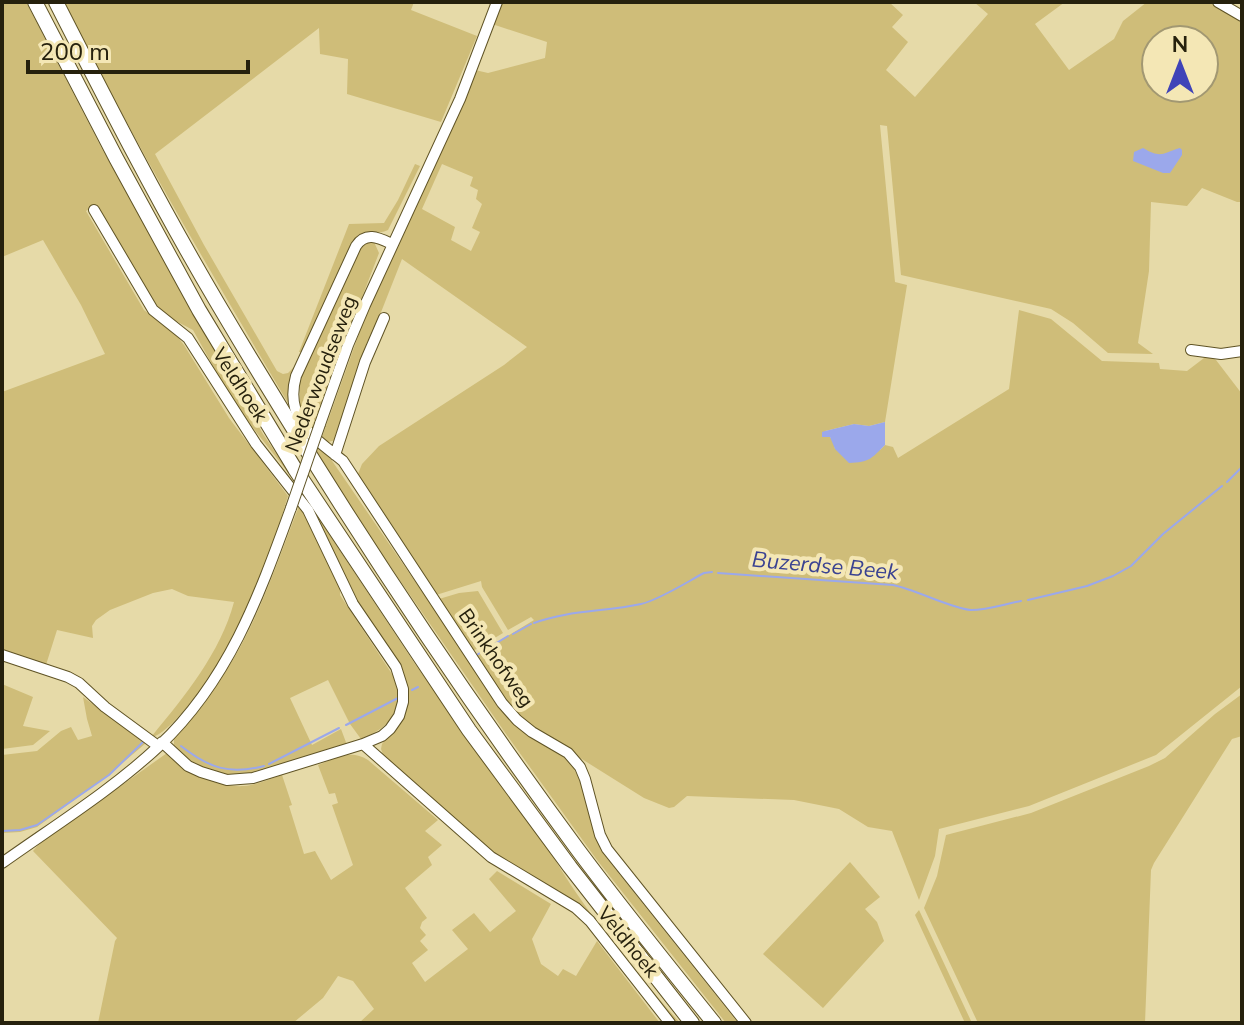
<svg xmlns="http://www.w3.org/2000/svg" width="1244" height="1025" viewBox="0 0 1244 1025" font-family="'Nunito Sans',sans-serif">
<rect width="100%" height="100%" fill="#e6daa8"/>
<path fill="#cfbd79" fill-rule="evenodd" d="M2,2H26L101,147L263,434L294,480L234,404L193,330L172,319L158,310L94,206L86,211L144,310L177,336L184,345L229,418L288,496C278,527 270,560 258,591C245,625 186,724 153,737L152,736C184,697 221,652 234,602L188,596L172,589L153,593L110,610L96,620L92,626L93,638L57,630L45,668L2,653V392L105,354L81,305L43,240L2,257Z
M64,2H414L411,10L477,36L441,122L347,94L348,59L320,54L319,28L155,154L204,245L277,371L283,374L288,373L296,365L288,403C210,271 132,139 64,2Z
M501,2H889L903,15L892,27L908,42L886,70L915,97L988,14L974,2H1065L1035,24L1069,70L1114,39L1123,21L1147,2H1213L1242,20V202H1237L1202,188L1187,206L1151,202L1149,271L1138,343L1153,354L1108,353L1073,323L1051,309L901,275L887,126L880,125L895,282L907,285L885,422L869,426L854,424L825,431L833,441L835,449L880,450L885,445L893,447L898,458L1009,389L1019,310L1051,319L1102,361L1159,363L1160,369L1187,371L1208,355L1216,360L1242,394V686L1156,755L1029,806L939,829L935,856L919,900L892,831L868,827L839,809L794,800L687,796L674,807L669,808L644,798L577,756L563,744L529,725L504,698L476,655L534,620L531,617L508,630L482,587L481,581L436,595L360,480L358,474L362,464L379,446L504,365L527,347L402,259L374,330L367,342L339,433L336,440L328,442L321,440L371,300L475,70L488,73L545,58L547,42L492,24ZM1156,40H1204V88H1156ZM442,164L473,177L470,186L478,190L476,199L482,204L472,228L480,232L471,251L451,240L455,227L422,209Z
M415,164L420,166L388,230C378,235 367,230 358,235L305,352H299L349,224L384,223L398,200Z
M368,242H374L379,253L311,430L300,411V380L340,289L362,246Z
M311,442L328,455L511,721C528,735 560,750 572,766C588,790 590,828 604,855L738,1023H726L597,860L506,734L352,511Z
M296,484L415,664L550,851C584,911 635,971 680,1023H673L587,913L508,866L384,757L381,749L382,744L397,724L405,692L295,489Z
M299,506L310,519L340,582V595L394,677C405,710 391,727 361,739L350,724L328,680L290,698L312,745L341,729L347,745L242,777L211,772L194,763L174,747V736C195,711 217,686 234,658C262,610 279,557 299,506Z
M478,591L503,633L473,651L439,599L459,593Z
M2,684L33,697L23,726L50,731L33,745L2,749Z
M1242,694V736L1232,739L1154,863L1151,870L1145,1023H978L924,908L937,876L946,835L1031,813L1149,766L1165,758L1215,714Z
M83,697L146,743L106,777L37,827L20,832L2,833V755L37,751L61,731L71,727L78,740L92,736L87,719Z
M167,753C191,770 213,788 244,786C256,785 270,779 282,775L292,805L289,806L304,854L315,851L331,880L353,865L332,805L338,803L335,793L329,794L318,765C337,758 350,749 368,760L438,820L425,831L442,845L428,857L432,865L405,888L427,918L422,922L420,928L426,935L420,941L428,950L412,963L425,982L468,949L452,930L474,913L490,932L516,911L489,879L497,871L551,904L532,939L541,964L558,976L563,969L576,976L597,941L660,1023H359L374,1009L353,981L338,976L323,998L293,1023H98L115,941L117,938L33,851L39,844Z
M850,862L880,897L865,909L877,922L884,941L823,1008L763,954Z
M919,910L972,1023H965L915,915Z"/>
<path fill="#9ba8eb" d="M1143,148C1162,159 1162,153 1180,148L1182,150V155L1170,173H1163L1133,161L1134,152Z
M885,422V445C871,459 870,462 849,463L835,449L830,437H822V432L825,431L854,424L869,426Z"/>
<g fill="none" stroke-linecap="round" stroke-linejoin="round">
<path stroke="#9ba8eb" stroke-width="2" d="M1227,482L1242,467
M718,573L893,585C917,590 950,608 971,610C987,610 1005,604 1021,601
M1028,600L1087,586L1113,576L1131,566L1163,534L1222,486
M534,623C568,610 605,612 641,604C659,600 687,582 704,573L712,572
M513,634L531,624
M475,656L508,636
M412,690L418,687
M346,725L398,698
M181,746C209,768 229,775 264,766
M269,764L339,728
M2,831L20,830L37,825L109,775L143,742"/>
<defs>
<path id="minor" d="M1218,2L1242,16
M94,210L153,310L188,338L256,444L308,510L353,604L396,667L403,689V702L399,716L390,729L382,736L363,744
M392,244C379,238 366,231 356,246L296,376C284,419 313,437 343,461L502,703L517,720L532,732L568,753L580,767L585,779L600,835L607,849L746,1023
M1191,350L1221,354L1242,351
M320,424L348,345L365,305L460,99L497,2
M335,455L365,362L384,318
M2,655L68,677L79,683L105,707L158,746
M162,742L188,766L201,772L227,780L253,778L363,744L491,857L576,908L590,921L670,1023
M2,863C54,826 112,790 159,746C229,680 259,596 291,508"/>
<path id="highway" d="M35,2L116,158L199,310L295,469L469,730L570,867L692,1023
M56,2C108,104 160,206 218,304C329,492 448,674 578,850C622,909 668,966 714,1023"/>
</defs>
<use href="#minor" stroke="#5f5325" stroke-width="12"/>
<use href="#highway" stroke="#5f5325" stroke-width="16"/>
<use href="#minor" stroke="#fff" stroke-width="10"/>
<use href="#highway" stroke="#fff" stroke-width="14"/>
<defs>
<path id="minor-bridge" d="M291,508L320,424"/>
</defs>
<use href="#minor-bridge" stroke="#5f5325" stroke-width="12" stroke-linecap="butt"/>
<use href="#minor-bridge" stroke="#fff" stroke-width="10"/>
</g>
<g text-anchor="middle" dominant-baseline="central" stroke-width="8" stroke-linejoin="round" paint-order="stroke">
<g font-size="20" fill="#26210d" stroke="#f4e7b5">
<text transform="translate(321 374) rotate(-69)">Nederwoudseweg</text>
<text transform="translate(240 385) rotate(57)">Veldhoek</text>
<text transform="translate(496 658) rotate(55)">Brinkhofweg</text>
<text transform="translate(628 942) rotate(51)">Veldhoek</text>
</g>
<g font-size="22" font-style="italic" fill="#3a4291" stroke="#f4e7b5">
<text transform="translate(825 566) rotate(5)">Buzerdse Beek</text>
</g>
</g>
<rect width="1244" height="1025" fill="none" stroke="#26210d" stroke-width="8"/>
<g transform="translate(1180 64)"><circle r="38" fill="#f4e7b5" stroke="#a29872" stroke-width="2"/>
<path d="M0-6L14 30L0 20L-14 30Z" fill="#3f43b8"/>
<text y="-12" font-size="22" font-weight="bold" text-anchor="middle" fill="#26210d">N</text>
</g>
<path d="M28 60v12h220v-12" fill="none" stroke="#26210d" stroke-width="4"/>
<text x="40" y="60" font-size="24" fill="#26210d" stroke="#f4e7b5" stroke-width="6" paint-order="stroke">200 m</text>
</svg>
